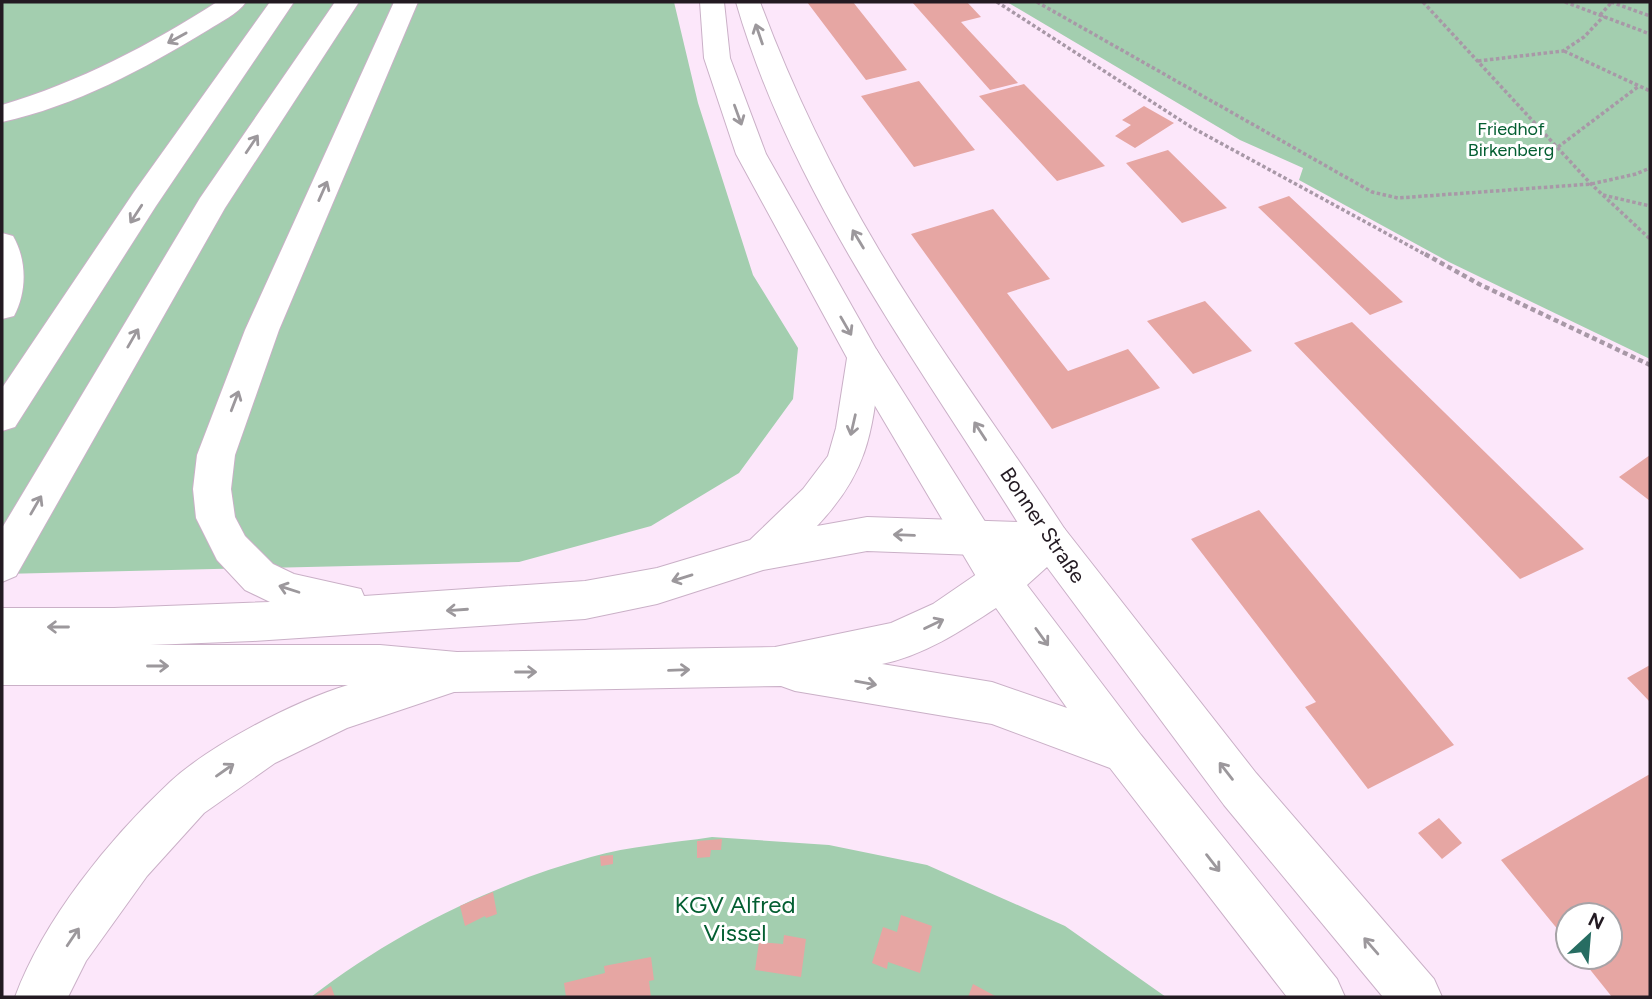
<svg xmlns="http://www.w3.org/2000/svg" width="1652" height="999" viewBox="0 0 1652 999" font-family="Figtree,sans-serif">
<rect width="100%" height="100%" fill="#fce7fa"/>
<path fill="#a3ceaf" d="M2,2H674L698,103L753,275L798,348L793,399L739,473L651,526L519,562L2,574Z
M1007,2H1650V359L1449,262L1299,180L1303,168L1240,140Z
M712,837L829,845L927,865L1065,926L1166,997H311C394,933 490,885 591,857C629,846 673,843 712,837Z"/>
<path fill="#e6a6a3" d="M807,2H853L907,70L866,80Z
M912,2H967L981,17L961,22L1018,83L990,90Z
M919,81L975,150L914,167L861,96Z
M1024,84L1105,166L1057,181L979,96Z
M1144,106L1174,123L1135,148L1115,136L1131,125L1122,120Z
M1168,150L1227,208L1182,223L1126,163Z
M1289,196L1403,302L1370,315L1258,207Z
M993,209L1050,279L1007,293L1068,371L1128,349L1160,388L1052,429L911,234Z
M1205,301L1252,351L1193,374L1147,321Z
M1352,322L1584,549L1520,579L1294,343Z
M1650,455V501L1619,477Z
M1259,510L1389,666L1454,745L1368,789L1305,707L1316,702L1191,539Z
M1650,665V702L1627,678Z
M1650,774V997H1612L1580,957H1610V915H1568V942L1501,860Z
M1439,818L1462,843L1442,859L1418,833Z
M722,839L721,850H711L710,857L697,858V841Z
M613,855V864L601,866L600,856Z
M493,892L497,914L486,918L485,916L465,926L460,906Z
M901,915L932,926L920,973L888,962L887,969L872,963L883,927L897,932Z
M784,935L806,939L801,977L755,970L759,942L783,944Z
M651,957L654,980L649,981L651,997H566L564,983L605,973L604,966Z
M973,984L997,997H968Z
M331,986L335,997H313Z"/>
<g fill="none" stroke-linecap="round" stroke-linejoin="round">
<defs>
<path id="primary" d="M700,2H724L730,58L766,154L876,349L1015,569L1021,582L1015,595L1001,600L987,595L852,367L736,154L704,58Z
M736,2H760C792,88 832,171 879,250C936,346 1003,435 1064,528L1070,540L1064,552L1050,557L1036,552C928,375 794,203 736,2Z"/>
<path id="highway" d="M217,2H246C238,14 220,22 208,30C144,69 75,106 2,122V105C79,82 150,45 217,2Z
M270,2H294L156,206L15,427L2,431V388L134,192Z
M335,2H359L225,208L16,576L2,582V528L200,198Z
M394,2H418L279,330L235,455L231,489L235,517L245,536L273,564L294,574L361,589L364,596L585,581L657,568L750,540L803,489L828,456L836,428L847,358L852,349L864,345L876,349L881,358C872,431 870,470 817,526L867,517L1050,523L1064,528L1256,773L1434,979L1442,997H1383L1224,805L1047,567L1027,585L1141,735L1337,979L1345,997H1287L1110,768L992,724L795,691L781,686L454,692L347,728L275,763L204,813L147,876L86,961L68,997H15C44,919 109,839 170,782C210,745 295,701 348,685H2V608H114L270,602L245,590L217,560L196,518L193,489L197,455L245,330ZM867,551L1003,556L933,604L891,623L775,647L457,652L380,645H150L253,641L585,619L657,604L763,570ZM996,608L1067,708L992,682L882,664C923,656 961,631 996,608Z
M2,233L13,236C27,260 27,292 14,316L2,319Z"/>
</defs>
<use href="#primary" stroke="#cab0c7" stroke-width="2"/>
<use href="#highway" stroke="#cab0c7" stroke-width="2"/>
<path stroke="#a898a7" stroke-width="3.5" stroke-dasharray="3.5 2.5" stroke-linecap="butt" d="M997,2L1191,127L1428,256
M1037,2L1372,192L1398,198L1591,184L1636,174L1650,168
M1423,2L1591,184L1650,239
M1565,2L1650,34
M1611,2L1650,16
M1600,15L1612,2
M1564,51L1650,91
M1478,61L1563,51L1584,37L1604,16
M1558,147L1639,86
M1603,195L1650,206"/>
<path stroke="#a898a7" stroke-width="4.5" stroke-dasharray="5 3.5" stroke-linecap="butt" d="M1425,254L1479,284L1650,365"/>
<use href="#primary" fill="#fff" fill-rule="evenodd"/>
<use href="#highway" fill="#fff" fill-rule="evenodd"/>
</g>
<defs><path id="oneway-shaft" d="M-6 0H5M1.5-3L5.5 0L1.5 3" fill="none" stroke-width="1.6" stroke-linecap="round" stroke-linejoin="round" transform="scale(1.75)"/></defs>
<g stroke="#9c989c">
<use href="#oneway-shaft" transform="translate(759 34) rotate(-109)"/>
<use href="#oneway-shaft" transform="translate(177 38) rotate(151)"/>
<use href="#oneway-shaft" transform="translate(738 115) rotate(70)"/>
<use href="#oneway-shaft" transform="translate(252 144) rotate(-56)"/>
<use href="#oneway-shaft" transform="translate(323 191) rotate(-66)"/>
<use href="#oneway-shaft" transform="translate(136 214) rotate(123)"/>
<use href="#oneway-shaft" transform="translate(858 239) rotate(-121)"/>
<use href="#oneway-shaft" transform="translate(846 326) rotate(60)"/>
<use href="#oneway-shaft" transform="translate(133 338) rotate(-60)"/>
<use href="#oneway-shaft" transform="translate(235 401) rotate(-69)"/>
<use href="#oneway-shaft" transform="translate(853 425) rotate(103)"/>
<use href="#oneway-shaft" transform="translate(980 431) rotate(-123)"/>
<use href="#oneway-shaft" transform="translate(36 505) rotate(-60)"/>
<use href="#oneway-shaft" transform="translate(904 535) rotate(-178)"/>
<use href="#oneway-shaft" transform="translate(682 578) rotate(163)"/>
<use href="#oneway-shaft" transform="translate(289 589) rotate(-162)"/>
<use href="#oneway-shaft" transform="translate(457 610) rotate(176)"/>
<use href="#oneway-shaft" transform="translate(934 624) rotate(-26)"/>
<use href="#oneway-shaft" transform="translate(58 627) rotate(-180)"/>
<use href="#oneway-shaft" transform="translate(1042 637) rotate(54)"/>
<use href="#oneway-shaft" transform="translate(158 666)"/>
<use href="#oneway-shaft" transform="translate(679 670) rotate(-2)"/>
<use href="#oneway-shaft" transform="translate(526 672)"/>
<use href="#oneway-shaft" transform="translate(866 683) rotate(10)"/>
<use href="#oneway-shaft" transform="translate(225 770) rotate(-35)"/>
<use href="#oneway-shaft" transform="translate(1226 771) rotate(-128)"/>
<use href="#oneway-shaft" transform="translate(1213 863) rotate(52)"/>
<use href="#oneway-shaft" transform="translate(73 937) rotate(-56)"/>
<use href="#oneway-shaft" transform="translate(1371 946) rotate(-131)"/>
</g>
<g text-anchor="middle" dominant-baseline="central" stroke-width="6" stroke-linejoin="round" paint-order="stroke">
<g font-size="18" fill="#035e31" stroke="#fff">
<text x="1511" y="129">Friedhof<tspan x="1511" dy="21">Birkenberg</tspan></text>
</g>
<g font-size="21" fill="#231a22" stroke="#fff">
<text transform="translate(1043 525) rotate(56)">Bonner Straße</text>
</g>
<g font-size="24" fill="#035e31" stroke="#fff">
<text x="735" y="904">KGV Alfred<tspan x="735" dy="28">Vissel</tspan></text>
</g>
</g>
<rect width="1652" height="999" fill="none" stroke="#231a22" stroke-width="7"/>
<g transform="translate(1589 936) rotate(26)"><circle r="33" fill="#ffffff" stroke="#a7a3a7" stroke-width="2"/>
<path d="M0-5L12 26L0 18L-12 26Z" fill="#276d62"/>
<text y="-10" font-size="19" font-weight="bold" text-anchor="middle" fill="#231a22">N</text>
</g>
</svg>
